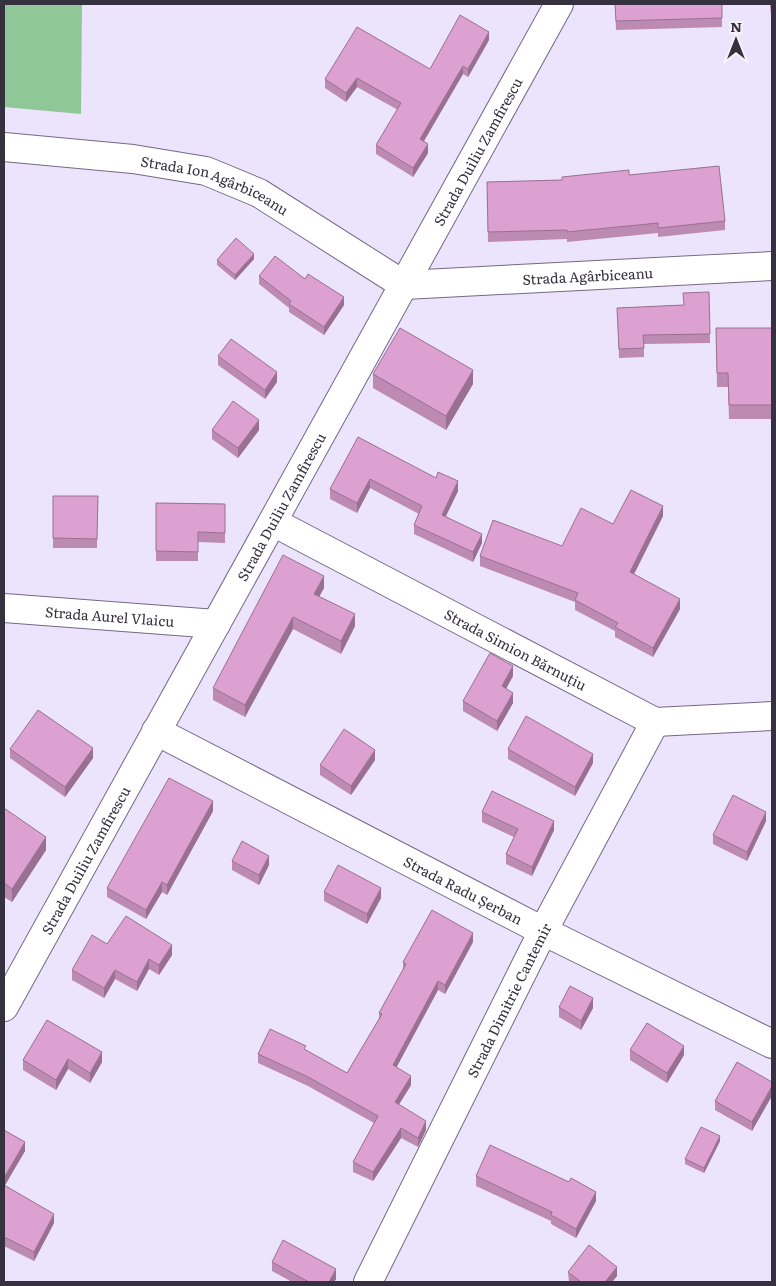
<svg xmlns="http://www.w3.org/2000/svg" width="776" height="1286" viewBox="0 0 776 1286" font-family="Literata,serif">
<rect width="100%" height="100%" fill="#ece3fc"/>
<path fill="#8fc799" d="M4,4H82L81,114L4,107Z"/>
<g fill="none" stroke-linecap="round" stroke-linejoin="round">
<defs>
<g id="minor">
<path id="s1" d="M4,147L133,159L206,171L259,193L404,285"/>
<path id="s2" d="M404,285L772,266"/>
<path id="s3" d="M273,522L655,722L772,716"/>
<path id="s4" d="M4,608L216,624"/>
<path id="s5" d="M156,731L543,931L772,1044"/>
<path id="s6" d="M4,1007L559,4"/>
<path id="s7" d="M368,1282L543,931L655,722"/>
</g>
</defs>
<use href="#minor" stroke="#746986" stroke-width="30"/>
<use href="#minor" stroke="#fff" stroke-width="28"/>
</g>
<path fill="#bd8ab4" d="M615,4H722V27L616,30Z
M770,4H772V27Z
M489,40L468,77L463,74L423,141L428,153L413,177L376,154V145L398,110L357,87L346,102L325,88V79L430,69Z
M629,175L725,221V230L658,237V233L567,242V239L488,242L487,182L562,180Z
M254,259L235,280L217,265V260Z
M259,276L305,279L344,305L324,335L289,312V308L259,284Z
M709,292L710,343L644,344V357L619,358L617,308L683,305Z
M716,328H772V419H729L728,387H717Z
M218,356L277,382L265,399L218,365Z
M373,374L473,384L446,430L373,388Z
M212,430H259L238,458L212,439Z
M358,437L458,491L446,516L482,543L473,562L414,534V525L419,514L370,488L357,513L330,499V489Z
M53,496H98L97,548H53Z
M156,503L225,504V543L198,542V561H156Z
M663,516L634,574L680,609L653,657L615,637V631L575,610V602L480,566V556L562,546L613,524Z
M324,588L319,596L355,626L341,654L293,629L245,717L213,700V688Z
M513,676L506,689L513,703L497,731L463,711V701Z
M10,749L93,758L65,797L10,758Z
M508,749L593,763L575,796L508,759Z
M375,760L351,795L320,775V765Z
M4,808L46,850L12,902L4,897Z
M213,811L167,895L162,892L146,919L107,897V888Z
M482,812L554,830L532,876L506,864V854L514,837L482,822Z
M766,821L747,861L713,844V835Z
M232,861L269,865L259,885L232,870Z
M324,892L381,898L367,924L324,901Z
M473,942L445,994L438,990L396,1067L411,1085L399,1104L426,1130L418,1147L401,1138L373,1181L353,1172V1162L374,1123L308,1086L258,1063V1054L306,1050L347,1073L379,1019V1013L403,970V962Z
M107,944L172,955L159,975L149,969L137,991L115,979L104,998L72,980V970Z
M559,1007L593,1008L581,1030L559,1017Z
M47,1020L102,1062L90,1083L68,1069L56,1090L23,1070V1060Z
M630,1050L684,1055L667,1083L630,1060Z
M772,1082L752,1131L715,1110V1101Z
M4,1130L25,1151L4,1186L54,1223L34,1261L4,1246Z
M720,1141L704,1173L685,1164V1159Z
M476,1176L596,1201L576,1238L551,1224V1221L476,1186Z
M272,1262L336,1279L334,1282H292L272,1271Z
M568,1272L617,1276L612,1282H569Z"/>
<path fill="#9a7092" d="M489,32V40L468,77V69Z
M463,66V74L420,148V139Z
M357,78V87L346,102V93Z
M428,144V153L413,177V168Z
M254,254V259L235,280V275Z
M344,297V305L324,335V327Z
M473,370V384L446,430V416Z
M277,372V382L265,399V390Z
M259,420V430L238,458V448Z
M370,479V488L357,513V503Z
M458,481V491L442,524V515Z
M663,506V516L630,582V572Z
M482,534V543L473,562V552Z
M324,576V588L314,606V594Z
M680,599V609L653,657V648Z
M355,614V626L341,654V641Z
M293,617V629L245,717V705Z
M513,666V676L502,696V686Z
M513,693V703L497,731V721Z
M93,748V758L65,797V787Z
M375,750V760L351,795V786Z
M593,754V763L575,796V787Z
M213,801V811L167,895V885Z
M766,812V821L747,861V852Z
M554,821V830L532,876V867Z
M46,837V850L12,902V889Z
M269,856V865L259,885V875Z
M162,882V892L146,919V910Z
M381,888V898L367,924V914Z
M473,933V942L445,994V985Z
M172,945V955L159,975V965Z
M149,959V969L137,991V982Z
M115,970V979L104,998V988Z
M438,981V990L393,1074V1065Z
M593,998V1008L581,1030V1021Z
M684,1046V1055L667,1083V1073Z
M102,1052V1062L90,1083V1073Z
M68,1059V1069L56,1090V1080Z
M411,1076V1085L395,1111V1102Z
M772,1086V1096L752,1131V1122Z
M426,1121V1130L418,1147V1138Z
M401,1128V1138L373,1181V1172Z
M720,1136V1141L704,1173V1168Z
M25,1142V1151L4,1187V1178Z
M596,1192V1201L576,1238V1229Z
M54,1214V1223L34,1261V1252Z
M617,1267V1276L612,1282H605Z
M336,1269V1279L334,1282H329Z"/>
<path fill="#dca0d1" stroke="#9a7092" d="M615,4H722V18L616,21Z
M771,4H772V17Z
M460,15L489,32L468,69L463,66L420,139L428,144L413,168L376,145L401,103L357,78L346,93L325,79L357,27L430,69Z
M719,166L725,221L658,228V223L567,232V230L488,232L487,182L562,180V177L629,170V175Z
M236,238L254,254L235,275L217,260Z
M275,256L305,279L308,274L344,297L324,327L289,304L291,301L259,276Z
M709,292L710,334L643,335L644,348L619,349L617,308L684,305L683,293Z
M400,328L473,370L446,416L373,374Z
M716,328H772V405H729L728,373H717Z
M231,339L277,372L265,390L218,356Z
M233,401L259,420L238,448L212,430Z
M358,437L436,478L438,472L458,481L442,515L482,534L473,552L414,525L422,506L370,479L357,503L330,489Z
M631,490L663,506L630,572L680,599L653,648L615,627L618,623L575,600L578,593L480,556L493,520L562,546L581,508L613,524Z
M53,496H98L97,539L53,538Z
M156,503L225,504V533L198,532V552L156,551Z
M283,555L324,576L314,594L355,614L341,641L293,617L245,705L213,688Z
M490,653L513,666L502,686L513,693L497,721L463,701Z
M38,710L93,748L65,787L10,749Z
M526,716L593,754L575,787L508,749Z
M344,729L375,750L351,786L320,765Z
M169,778L213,801L167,885L162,882L146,910L107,888Z
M492,791L554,821L532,867L506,854L518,829L482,812Z
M733,795L766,812L747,852L713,835Z
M4,808L46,837L12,889L4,883Z
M242,841L269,856L259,875L232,861Z
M338,865L381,888L367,914L324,892Z
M432,910L473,933L445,985L438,981L393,1065L411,1076L395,1102L426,1121L418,1138L401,1128L373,1172L353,1162L378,1116L308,1077L258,1054L270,1029L306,1046L304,1049L347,1073L382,1014L379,1013L406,964L403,962Z
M126,916L172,945L159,965L149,959L137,982L115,970L104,988L72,970L92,935L107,944Z
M570,986L593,998L581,1021L559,1007Z
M47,1020L102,1052L90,1073L68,1059L56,1080L23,1060Z
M647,1023L684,1046L667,1073L630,1050Z
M737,1062L772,1082V1086L752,1122L715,1101Z
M701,1127L720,1136L704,1168L685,1159Z
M4,1130L25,1142L4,1178Z
M490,1145L569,1182L571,1178L596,1192L576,1229L551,1215L552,1212L476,1176Z
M4,1185L54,1214L34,1252L4,1237Z
M283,1240L336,1269L329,1282H309L272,1262Z
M589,1245L617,1267L605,1282H581L568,1272Z"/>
<g text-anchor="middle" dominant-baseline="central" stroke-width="4" stroke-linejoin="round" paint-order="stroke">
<g font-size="14" fill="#36313e" stroke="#f6f4fa">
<text stroke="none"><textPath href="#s6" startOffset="978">Strada Duiliu Zamfirescu</textPath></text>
<text stroke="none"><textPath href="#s1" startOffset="216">Strada Ion Agârbiceanu</textPath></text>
<text stroke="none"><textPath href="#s2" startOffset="184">Strada Agârbiceanu</textPath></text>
<text stroke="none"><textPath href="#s6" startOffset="572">Strada Duiliu Zamfirescu</textPath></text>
<text stroke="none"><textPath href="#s4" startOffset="106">Strada Aurel Vlaicu</textPath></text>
<text stroke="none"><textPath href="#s3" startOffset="274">Strada Simion Bărnuțiu</textPath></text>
<text stroke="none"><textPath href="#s6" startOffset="168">Strada Duiliu Zamfirescu</textPath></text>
<text stroke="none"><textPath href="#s5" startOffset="346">Strada Radu Șerban</textPath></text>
<text stroke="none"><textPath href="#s7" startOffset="315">Strada Dimitrie Cantemir</textPath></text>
</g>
</g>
<rect width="776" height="1286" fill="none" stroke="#36313e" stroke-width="10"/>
<g transform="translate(736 40)" stroke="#f6f4fa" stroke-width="4" paint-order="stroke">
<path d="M0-4L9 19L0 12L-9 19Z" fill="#36313e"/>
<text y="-8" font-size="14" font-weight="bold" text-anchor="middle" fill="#36313e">N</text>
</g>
</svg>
